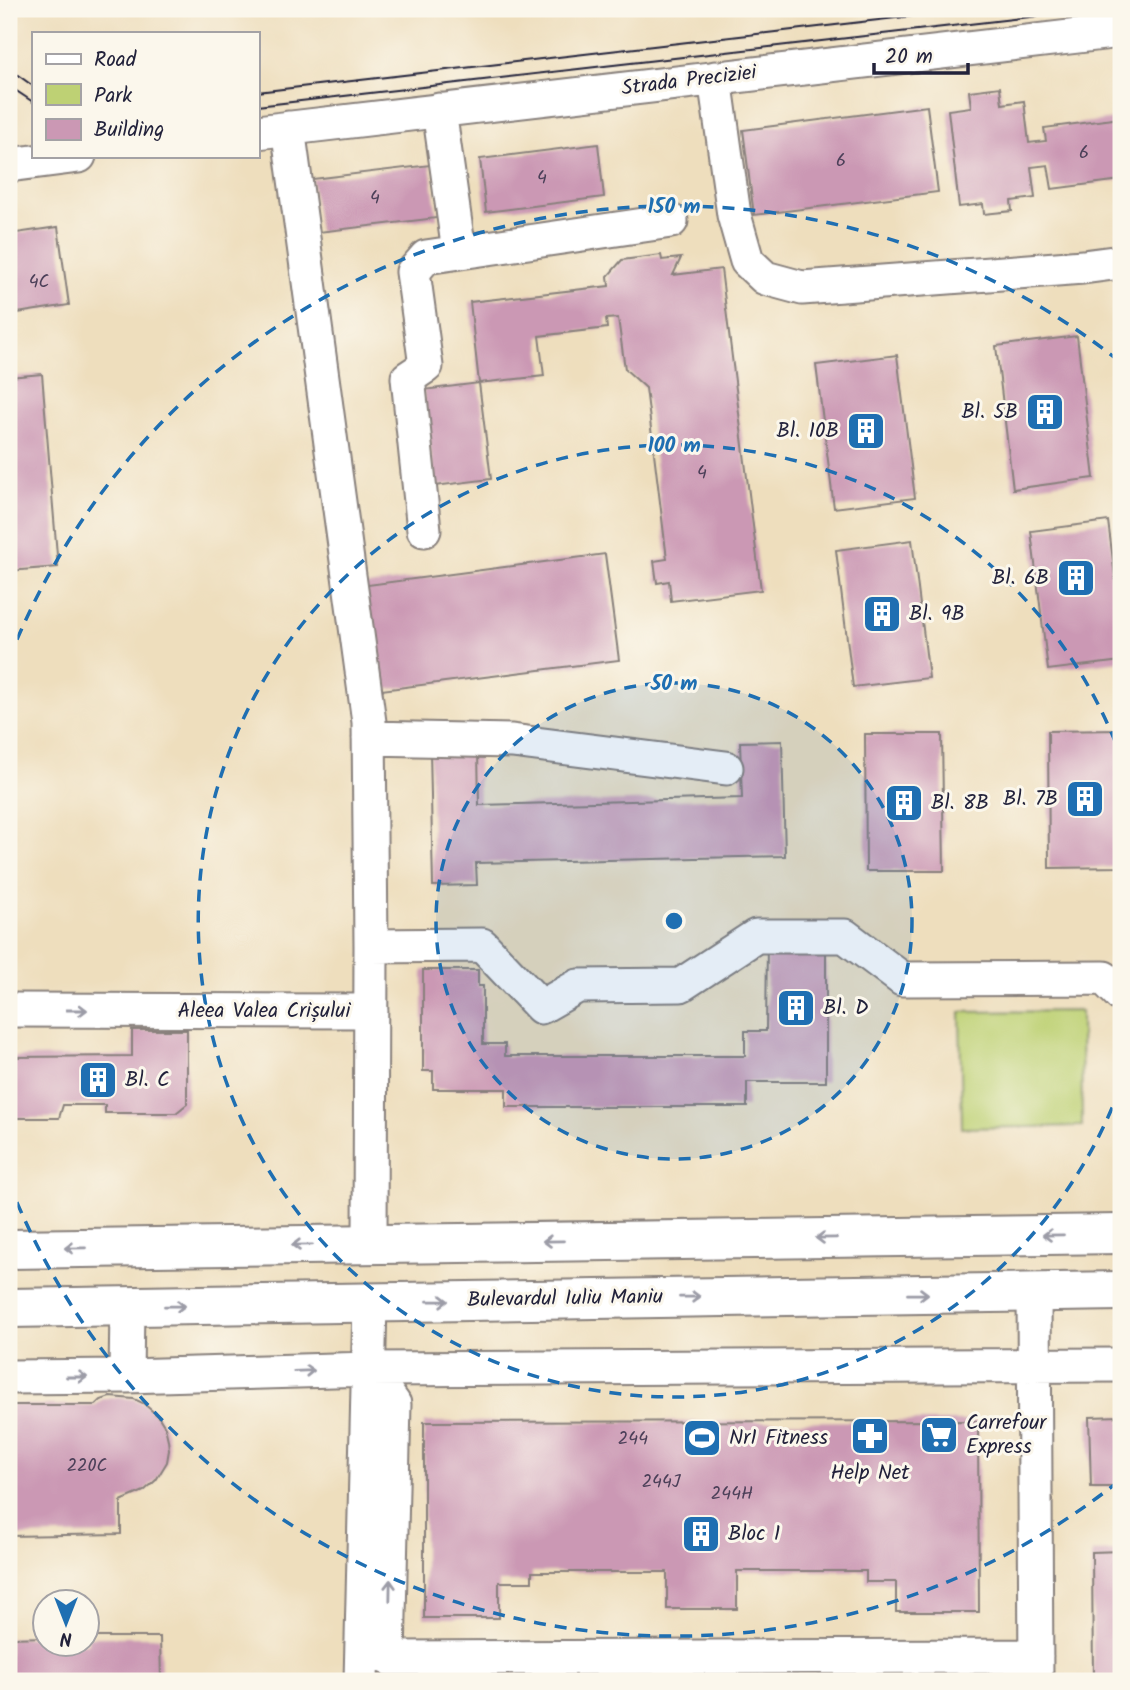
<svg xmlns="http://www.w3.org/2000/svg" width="1130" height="1690" viewBox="0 0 1130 1690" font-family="Kalam,sans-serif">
<rect width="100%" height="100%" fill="#fbf7ec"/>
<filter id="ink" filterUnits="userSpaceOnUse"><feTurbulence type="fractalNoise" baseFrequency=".0143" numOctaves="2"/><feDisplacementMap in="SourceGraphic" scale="14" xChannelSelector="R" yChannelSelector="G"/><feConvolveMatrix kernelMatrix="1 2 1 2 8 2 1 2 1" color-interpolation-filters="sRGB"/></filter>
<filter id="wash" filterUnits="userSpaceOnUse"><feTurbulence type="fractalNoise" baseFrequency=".00686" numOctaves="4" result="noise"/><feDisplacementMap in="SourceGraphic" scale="28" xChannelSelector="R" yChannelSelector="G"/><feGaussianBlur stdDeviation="1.57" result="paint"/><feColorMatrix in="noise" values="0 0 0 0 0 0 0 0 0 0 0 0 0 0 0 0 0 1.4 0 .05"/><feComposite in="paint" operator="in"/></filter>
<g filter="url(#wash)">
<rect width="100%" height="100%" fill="#eedebd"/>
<path fill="#bed174" stroke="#707a58" stroke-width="2" d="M1081,1011L1082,1126L962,1128L960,1012Z"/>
<g id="blocks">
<path fill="#cb98b4" d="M1000,87L1002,104L1024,101L1029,143L1046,141L1044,128L1121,118V180L1052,189L1048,165L1031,167L1035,198L1011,201L1012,211L984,214L983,204L959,207L948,110L971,107L969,91Z
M927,106L938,192L754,215L743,130Z
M598,144L604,197L486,212L480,159Z
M430,165L437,218L319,232L312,179Z
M58,227L69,305L17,313L9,258V234Z
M661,255L662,260L681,258L673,275L721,269L761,590L671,601L669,581L657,583L654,561L667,559L646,388L625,369L618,318L606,319L607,328L539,336L544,376L479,383L470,302L609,286L608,276L622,260Z
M1077,336L1094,478L1013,489L996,346Z
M897,355L915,498L834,508L816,365Z
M42,374L58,567L9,571V377Z
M479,383L491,479L435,486L423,390Z
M1108,521L1121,624V661L1048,670L1031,531Z
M912,540L929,678L853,687L836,550Z
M605,554L619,660L374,691L360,586Z
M1121,730V867L1049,868L1048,731Z
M865,734H942L944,871H866Z
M782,741L785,856L476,863L477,885L433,886L430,751L478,750L479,805L742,798L740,742Z
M767,943H826V1082H747V1107H506V1089H433V1071H423V970H478V986H483V1044H505V1056H745V1031H766Z
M132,1030H187V1104L176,1113H105V1105H63L59,1118H9V1057L132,1056Z
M110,1397L134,1399L143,1403L158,1416L165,1427L168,1440L169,1450L167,1462L156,1480L144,1491L121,1501V1534L9,1536V1405H96L101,1400Z
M1121,1416V1487H1091L1089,1417Z
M978,1421L979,1612H896V1582H866V1571H737V1609H667V1572H532V1582H499V1618H424V1422Z
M1121,1551V1681H1093L1092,1552Z
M46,1637V1644H88V1637H160L161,1681H9V1638Z"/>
</g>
</g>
<g filter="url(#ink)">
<use href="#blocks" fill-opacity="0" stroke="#88807c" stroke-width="2"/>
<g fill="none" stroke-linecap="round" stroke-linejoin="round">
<defs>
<path id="minor" d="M715,78L734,215L747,261L765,278L802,288L1083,267L1121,262
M439,110L459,252
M288,128L369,722L371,946L370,1244
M257,132L1121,31
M9,165L79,156
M424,530L408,378L426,366L413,272L426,257L671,221
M369,738L512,741L726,768
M371,946L482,945L541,1007L578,986L681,985L756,936H845L902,979L1104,978L1121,995
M9,1010L371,1011
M1034,1292L1036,1681
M369,1369L394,1404L388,1658
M126,1376L127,1307
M9,1377L126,1376L369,1369L1121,1365
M388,1658L1036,1656
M361,1681L370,1303"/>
<path id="major" d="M9,1249L1121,1234
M9,1308L1121,1291"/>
</defs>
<use href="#minor" stroke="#88807c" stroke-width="37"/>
<use href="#major" stroke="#88807c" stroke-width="42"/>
<use href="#minor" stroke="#fff" stroke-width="33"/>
<use href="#major" stroke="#fff" stroke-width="38"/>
<path stroke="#22223b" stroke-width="2" d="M9,66L15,73L33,86
M9,86L33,102
M257,92L973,9
M257,106L1099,9"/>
</g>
<defs><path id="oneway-shaft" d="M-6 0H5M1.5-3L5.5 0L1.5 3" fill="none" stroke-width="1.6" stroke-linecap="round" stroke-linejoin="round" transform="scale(1.75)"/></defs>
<g stroke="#9c9ca7">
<use href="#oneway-shaft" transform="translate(77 1010)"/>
<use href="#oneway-shaft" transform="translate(1053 1235) rotate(179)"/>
<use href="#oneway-shaft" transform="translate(826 1238) rotate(179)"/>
<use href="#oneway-shaft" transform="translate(553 1241) rotate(179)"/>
<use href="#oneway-shaft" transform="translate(302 1245) rotate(179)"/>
<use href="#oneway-shaft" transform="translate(75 1248) rotate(179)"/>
<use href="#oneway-shaft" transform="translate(918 1294) rotate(-1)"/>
<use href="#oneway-shaft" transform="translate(690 1297) rotate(-1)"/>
<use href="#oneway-shaft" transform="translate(438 1301) rotate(-1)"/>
<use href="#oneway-shaft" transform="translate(175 1306) rotate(-1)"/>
<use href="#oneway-shaft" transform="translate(304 1371) rotate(-2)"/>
<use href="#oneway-shaft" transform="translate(77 1377)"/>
<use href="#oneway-shaft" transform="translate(390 1590) rotate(-89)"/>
</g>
</g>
<circle cx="674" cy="921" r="238" fill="#1f6fb2" fill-opacity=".12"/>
<g fill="none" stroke="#1f6fb2" stroke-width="3.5" stroke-dasharray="12 9">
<circle cx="674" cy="921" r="238"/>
<path d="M1120 1088A476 476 0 1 1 1120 754"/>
<path d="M1119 1481A715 715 0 0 1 9 1183M9 659A715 715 0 0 1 1119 361"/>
</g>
<defs>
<symbol id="building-square" viewBox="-11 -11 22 22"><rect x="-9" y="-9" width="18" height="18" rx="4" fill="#1f6fb2" stroke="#fbf7ec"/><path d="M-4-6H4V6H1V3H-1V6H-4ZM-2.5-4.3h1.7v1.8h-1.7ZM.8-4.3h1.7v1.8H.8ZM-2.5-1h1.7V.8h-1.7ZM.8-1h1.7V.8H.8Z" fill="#fff"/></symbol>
<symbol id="supermarket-square" viewBox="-11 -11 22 22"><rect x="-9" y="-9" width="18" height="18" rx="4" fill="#1f6fb2" stroke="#fbf7ec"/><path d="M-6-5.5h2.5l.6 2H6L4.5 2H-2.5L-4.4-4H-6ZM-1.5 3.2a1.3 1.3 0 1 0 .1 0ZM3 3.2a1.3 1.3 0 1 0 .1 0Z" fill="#fff"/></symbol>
<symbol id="pharmacy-square" viewBox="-11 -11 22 22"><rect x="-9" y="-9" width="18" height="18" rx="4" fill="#1f6fb2" stroke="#fbf7ec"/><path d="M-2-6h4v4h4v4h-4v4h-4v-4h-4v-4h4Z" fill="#fff"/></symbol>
<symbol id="stadium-square" viewBox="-11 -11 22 22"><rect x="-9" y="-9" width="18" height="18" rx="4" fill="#1f6fb2" stroke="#fbf7ec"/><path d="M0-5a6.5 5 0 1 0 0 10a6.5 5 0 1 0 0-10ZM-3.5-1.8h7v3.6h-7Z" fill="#fff"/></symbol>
</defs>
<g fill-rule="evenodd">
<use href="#building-square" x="1023" y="390" width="44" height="44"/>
<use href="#building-square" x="844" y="409" width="44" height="44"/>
<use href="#building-square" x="1054" y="556" width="44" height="44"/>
<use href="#building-square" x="860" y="592" width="44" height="44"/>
<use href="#building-square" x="1063" y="777" width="44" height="44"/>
<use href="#building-square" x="882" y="781" width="44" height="44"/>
<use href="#building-square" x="774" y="986" width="44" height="44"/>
<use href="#building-square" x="76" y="1058" width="44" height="44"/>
<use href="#supermarket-square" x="917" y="1413" width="44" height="44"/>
<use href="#pharmacy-square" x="848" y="1414" width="44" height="44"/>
<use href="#stadium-square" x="680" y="1416" width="44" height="44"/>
<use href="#building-square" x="679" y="1512" width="44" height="44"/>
</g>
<g text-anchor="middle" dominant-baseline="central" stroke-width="6" stroke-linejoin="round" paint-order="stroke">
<g font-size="18" fill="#4c4059">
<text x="1084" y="153">6</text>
<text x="841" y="161">6</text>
<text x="542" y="178">4</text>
<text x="375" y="198">4</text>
<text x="39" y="282">4C</text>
<text x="702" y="473">4</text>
<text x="633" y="1439">244</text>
<text x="87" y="1466">220C</text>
<text x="661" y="1482">244J</text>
<text x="732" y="1494">244H</text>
</g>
<g font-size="21" fill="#22223b" stroke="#fbf7ec">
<text transform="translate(689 81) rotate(-7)">Strada Preciziei</text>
<text x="264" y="1011">Aleea Valea Crișului</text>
<text transform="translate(565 1299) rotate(-1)">Bulevardul Iuliu Maniu</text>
</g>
<g font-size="21" fill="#22223b" stroke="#fbf7ec" text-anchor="start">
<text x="1018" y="412" text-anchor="end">Bl. 5B</text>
<text x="839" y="431" text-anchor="end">Bl. 10B</text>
<text x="1049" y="578" text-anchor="end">Bl. 6B</text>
<text x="909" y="614">Bl. 9B</text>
<text x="1058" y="799" text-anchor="end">Bl. 7B</text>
<text x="931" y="803">Bl. 8B</text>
<text x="823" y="1008">Bl. D</text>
<text x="125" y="1080">Bl. C</text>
<text x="966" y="1423">Carrefour<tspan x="966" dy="24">Express</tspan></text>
<text x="729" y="1438">Nr1 Fitness</text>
<text x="870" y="1473" text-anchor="middle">Help Net</text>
<text x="728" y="1534">Bloc 1</text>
</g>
</g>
<circle cx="674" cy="921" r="10" fill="#1f6fb2" stroke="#fbf7ec" stroke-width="3.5"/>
<g font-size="21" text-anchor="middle" font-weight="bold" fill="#1f6fb2" stroke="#fbf7ec" stroke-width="6" stroke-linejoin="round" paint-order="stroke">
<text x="674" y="213">150 m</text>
<text x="674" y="452">100 m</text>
<text x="674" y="690">50 m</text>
</g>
<rect width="1130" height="1690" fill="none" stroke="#fbf7ec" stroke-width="35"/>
<rect x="32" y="32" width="228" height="126" fill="#fbf7ec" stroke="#a4a2a5" stroke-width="2"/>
<rect x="46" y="54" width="35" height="10" fill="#ffffff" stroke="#a4a2a5" stroke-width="2"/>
<text x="94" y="66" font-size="21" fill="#22223b">Road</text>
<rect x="46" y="84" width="35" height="21" fill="#bed174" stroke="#a4a2a5" stroke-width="2"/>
<text x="94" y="102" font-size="21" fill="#22223b">Park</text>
<rect x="46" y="119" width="35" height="21" fill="#cb98b4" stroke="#a4a2a5" stroke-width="2"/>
<text x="94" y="136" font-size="21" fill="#22223b">Building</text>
<g transform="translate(66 1623) rotate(180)"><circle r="33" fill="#fbf7ec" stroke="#a4a2a5" stroke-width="2"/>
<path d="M0-5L12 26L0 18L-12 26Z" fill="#1f6fb2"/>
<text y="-10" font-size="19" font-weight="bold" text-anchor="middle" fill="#22223b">N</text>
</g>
<path d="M874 63v10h94v-10" fill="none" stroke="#22223b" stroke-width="3.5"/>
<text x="885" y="63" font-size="21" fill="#22223b" stroke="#fbf7ec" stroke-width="5" paint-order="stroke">20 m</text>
</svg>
